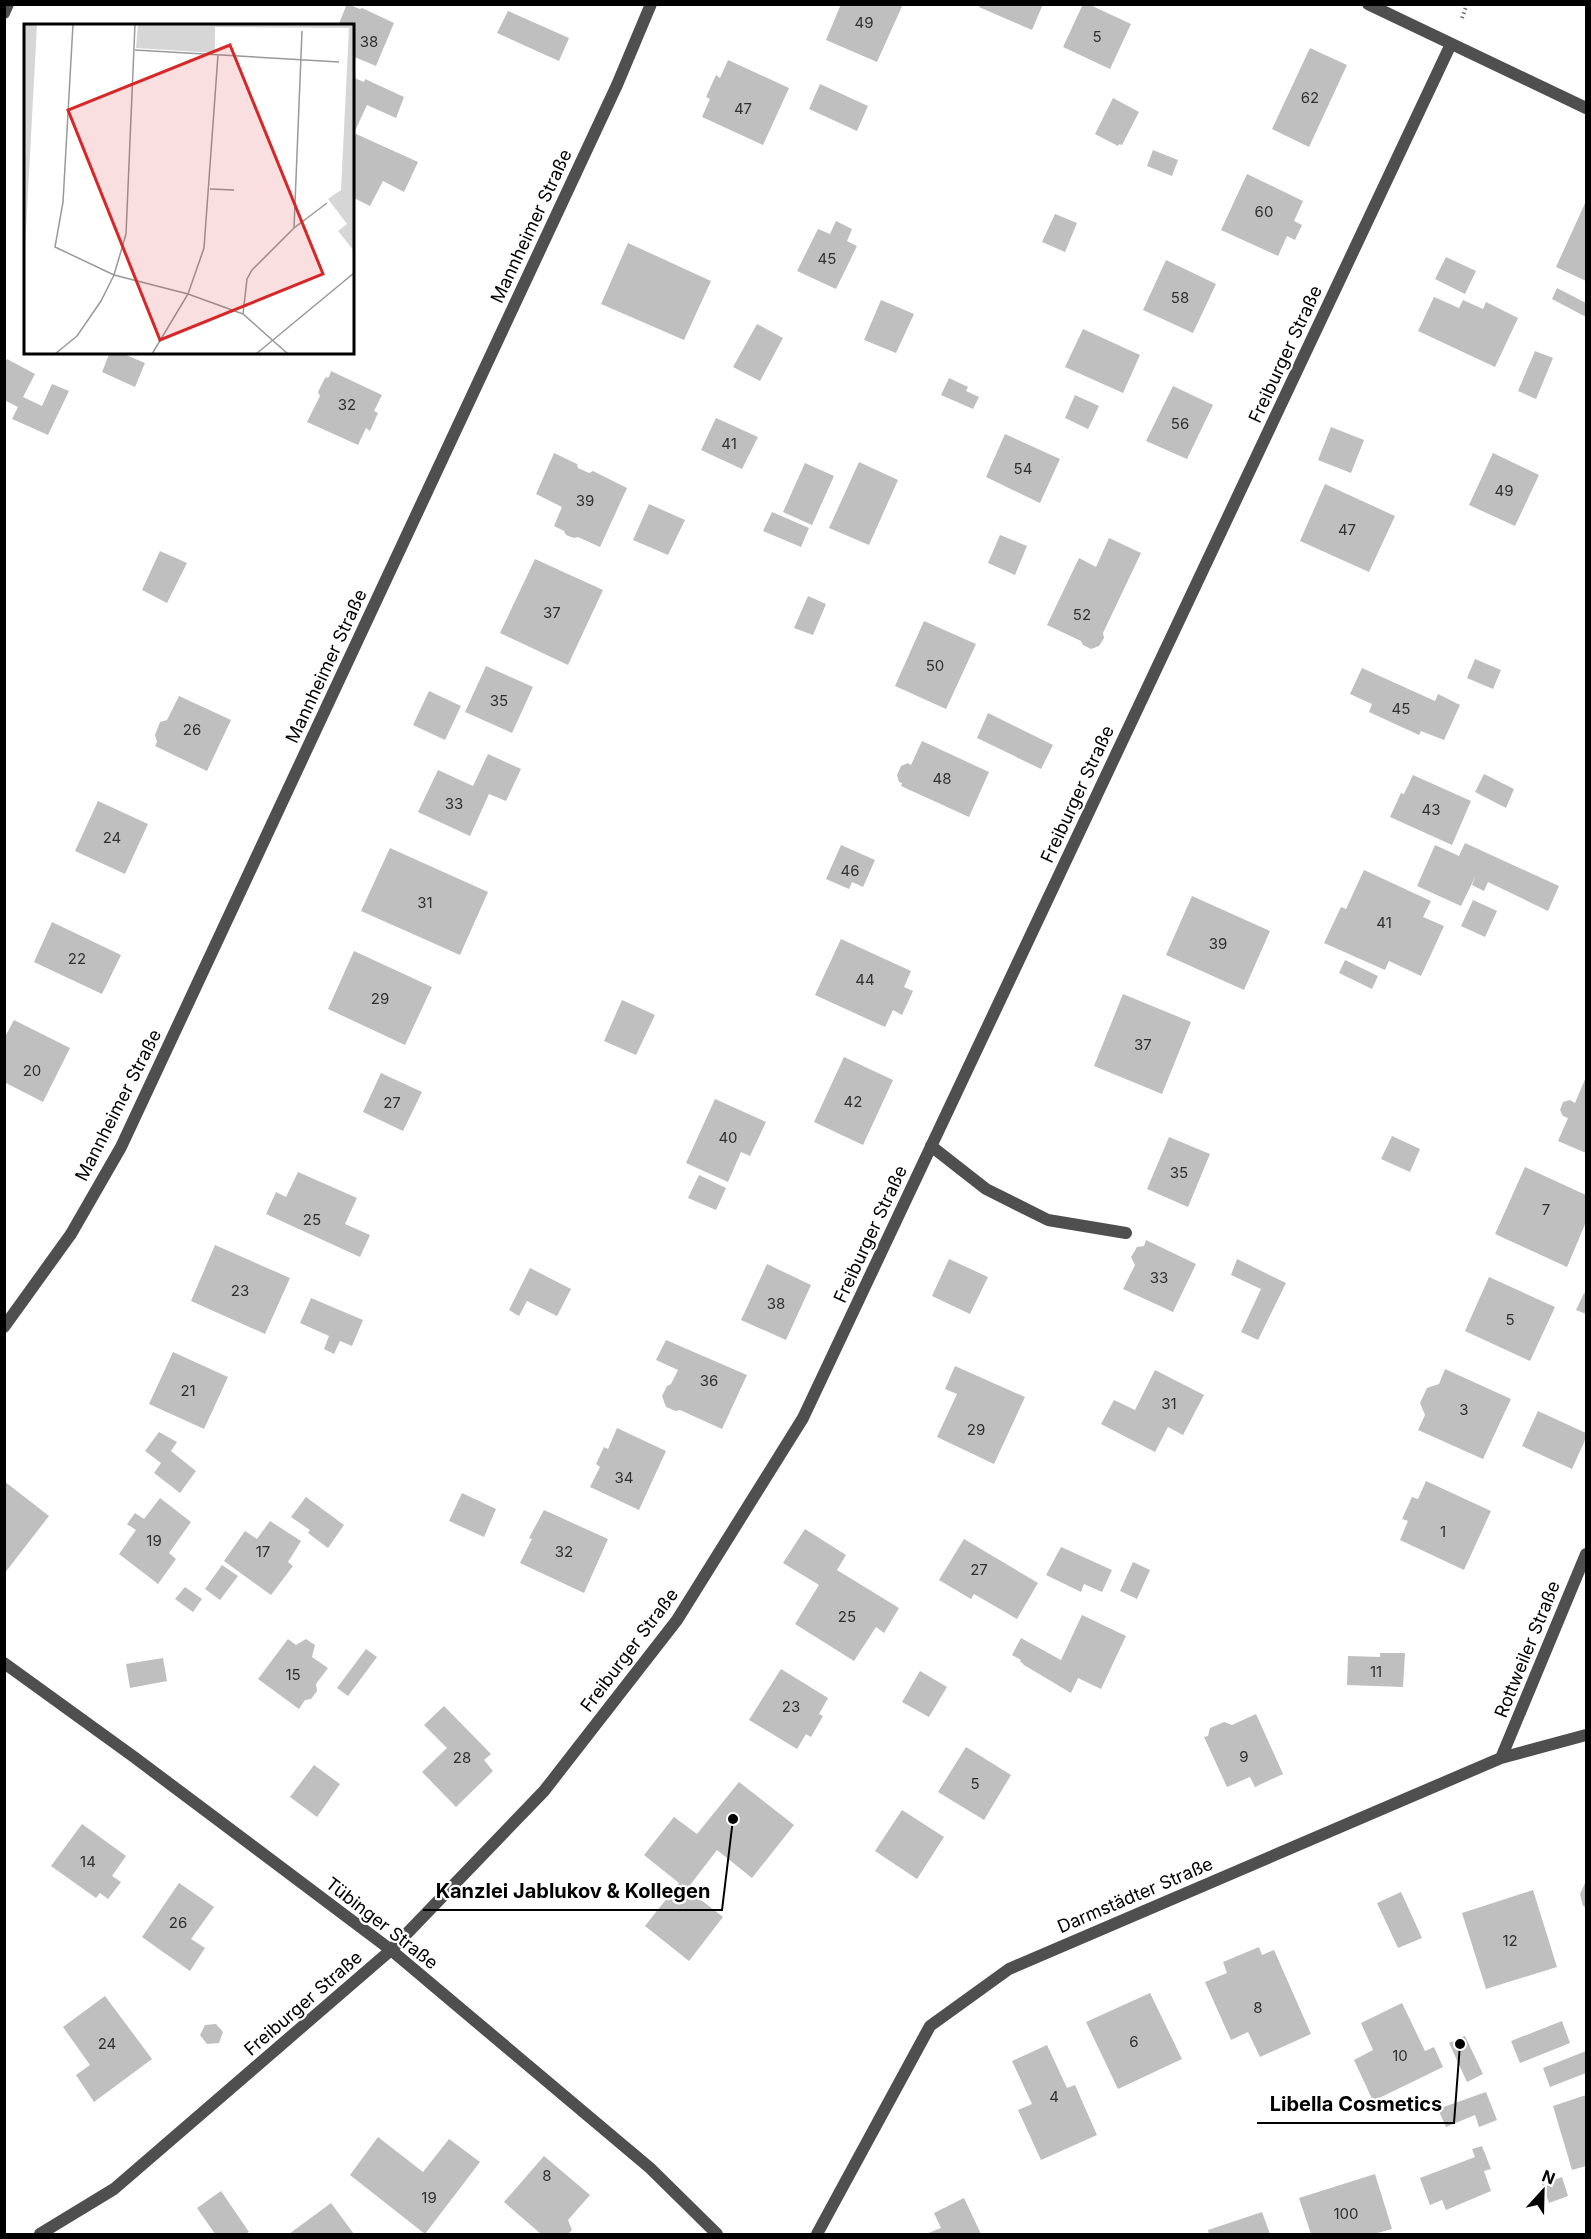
<svg xmlns="http://www.w3.org/2000/svg" width="1591" height="2239" viewBox="0 0 1591 2239" font-family="Inter,sans-serif">
<rect width="100%" height="100%" fill="#fff"/>
<path fill="#bfbfbf" d="M347,4L360,9L362,8L394,23L376,66L352,56V26H338Z
M841,4H903L877,62L826,40Z
M980,4H1043L1032,30L979,7Z
M1083,4H1088L1131,24L1110,69L1063,47Z
M508,11L569,38L559,61L497,33Z
M1310,48L1347,65L1309,147L1272,129Z
M728,60L789,88L763,145L702,117L710,99L706,97L716,75L720,78Z
M352,77L364,82L365,79L404,97L396,118L367,105L354,133L418,162L404,192L383,181L370,206L352,197Z
M820,84L868,106L857,131L809,109Z
M1113,98L1139,112L1122,145L1119,144L1118,146L1095,134Z
M1153,150L1178,160L1172,176L1147,166Z
M1247,174L1303,201L1294,221L1302,225L1295,240L1287,236L1278,256L1221,230Z
M1586,201V281L1556,267Z
M1055,214L1077,223L1065,252L1042,242Z
M836,221L852,229L847,241L857,246L836,289L797,271L818,229L830,234Z
M628,243L711,281L684,340L601,304Z
M1446,257L1476,271L1465,294L1435,279Z
M1166,260L1216,284L1193,333L1143,310Z
M1557,288L1586,303V317L1552,299Z
M1434,297L1459,308L1463,300L1483,309L1486,302L1518,318L1495,367L1418,331Z
M881,300L914,314L896,353L864,340Z
M757,324L783,338L760,381L733,367Z
M1083,329L1140,355L1123,393L1065,367Z
M1535,351L1553,358L1536,399L1518,391Z
M110,352H119L145,363L135,387L102,372Z
M7,359L35,374L23,397L42,406L52,384L69,391L48,435L12,419L18,407L4,400V364Z
M331,371L382,395L374,411L378,413L370,431L366,428L358,445L307,422L320,396L318,392L325,378L329,377Z
M949,378L968,387L966,391L979,397L973,409L941,395Z
M1173,386L1213,405L1187,459L1146,441Z
M1075,395L1099,406L1088,429L1065,418Z
M716,418L758,437L742,469L701,450Z
M1331,427L1364,440L1351,473L1318,460Z
M1005,434L1060,459L1040,503L986,477Z
M554,453L577,464L578,468L589,473L593,471L627,488L600,547L578,537L574,538L566,535L564,531L554,526L562,507L536,494Z
M1493,453L1539,475L1515,526L1469,505Z
M859,462L898,480L869,545L829,528Z
M805,463L834,476L812,525L783,512Z
M1325,484L1395,516L1369,572L1300,541Z
M649,504L685,520L668,555L633,540Z
M772,512L809,528L801,547L763,531Z
M1000,535L1027,546L1015,575L988,563Z
M1109,538L1141,553L1103,633L1104,638L1099,646L1091,649L1083,645L1081,641L1047,625L1079,558L1096,567Z
M160,551L187,563L167,603L142,590Z
M535,559L603,590L568,665L500,633Z
M808,596L826,604L813,635L794,628Z
M924,621L976,644L946,709L895,686Z
M1475,659L1501,670L1493,689L1467,678Z
M486,666L533,687L512,733L465,712Z
M1362,668L1435,701L1438,694L1460,705L1444,740L1421,731L1419,735L1369,712L1372,704L1350,694Z
M429,691L461,706L445,740L413,725Z
M179,696L231,720L207,771L155,746L157,742L155,735L160,722L167,720Z
M988,713L1053,745L1041,769L977,738Z
M922,741L989,772L969,817L901,786L902,783L899,782L897,775L901,766L908,763L911,765Z
M488,754L521,769L506,801L489,794L470,836L418,812L438,770L473,786Z
M1484,774L1514,789L1506,808L1475,792Z
M1413,775L1471,801L1452,845L1390,817L1401,793L1404,794Z
M98,801L148,824L125,874L75,851Z
M1465,843L1559,886L1548,911L1488,882L1484,891L1472,885L1476,875L1461,906L1417,886L1435,845L1459,856Z
M841,845L875,860L863,887L852,882L849,889L826,879Z
M390,848L488,892L460,955L361,911Z
M1364,870L1431,901L1423,917L1444,926L1421,976L1389,961L1385,970L1324,943L1341,907L1346,909Z
M1192,896L1270,931L1244,990L1166,955Z
M1473,900L1497,911L1485,937L1461,926Z
M52,922L121,955L102,994L34,962Z
M841,939L911,971L904,987L913,991L902,1015L893,1010L885,1027L815,995Z
M354,951L432,987L405,1045L328,1009Z
M1345,960L1378,976L1372,989L1339,973Z
M1123,994L1191,1022L1162,1094L1094,1066Z
M622,1000L655,1015L636,1055L604,1041Z
M14,1020L70,1048L43,1102L4,1082V1039Z
M844,1057L893,1080L863,1145L814,1122Z
M381,1073L422,1092L403,1131L363,1112Z
M1586,1077V1153L1558,1141L1568,1118L1563,1116L1560,1110L1563,1102L1570,1100L1575,1103Z
M715,1099L766,1122L750,1156L741,1152L728,1182L686,1163Z
M1392,1136L1420,1149L1410,1172L1381,1159Z
M1169,1137L1210,1154L1188,1207L1147,1189Z
M1525,1167L1586,1195V1222L1567,1267L1495,1234Z
M298,1172L357,1198L345,1224L370,1235L360,1257L266,1214L276,1192L286,1197Z
M699,1175L726,1188L716,1210L688,1198Z
M1146,1240L1196,1264L1173,1312L1123,1289L1135,1265L1131,1257L1137,1247L1144,1246Z
M215,1245L290,1278L265,1334L191,1301Z
M949,1259L988,1277L970,1314L932,1296Z
M1237,1259L1286,1283L1258,1340L1241,1332L1261,1289L1231,1275Z
M767,1264L811,1285L786,1340L741,1320Z
M530,1268L571,1289L557,1316L527,1301L519,1316L509,1310Z
M1489,1277L1555,1307L1530,1361L1465,1331Z
M1584,1293L1586,1295V1314L1576,1310Z
M311,1298L363,1320L352,1346L340,1341L334,1354L324,1349L329,1336L300,1323Z
M666,1340L747,1375L722,1429L680,1410L676,1411L666,1407L662,1396L667,1386L671,1384L678,1370L656,1360Z
M173,1352L228,1377L204,1429L149,1404Z
M955,1366L1025,1397L994,1464L937,1437L957,1394L945,1389Z
M1445,1369L1511,1399L1483,1459L1418,1430L1425,1415L1420,1403L1427,1388L1439,1384Z
M1155,1370L1204,1395L1183,1435L1168,1427L1155,1452L1101,1424L1114,1400L1135,1410Z
M1538,1411L1586,1433V1438L1572,1469L1522,1446Z
M617,1428L666,1451L639,1510L590,1487L600,1467L596,1464L604,1447L608,1449Z
M159,1432L177,1442L171,1451L196,1471L180,1493L154,1473L161,1463L145,1451Z
M4,1481L49,1516L4,1574Z
M1426,1481L1491,1511L1464,1570L1400,1540L1408,1521L1402,1519L1412,1497L1418,1499Z
M462,1493L496,1509L484,1537L449,1521Z
M306,1497L344,1525L328,1548L308,1533L310,1530L291,1517Z
M160,1498L191,1522L169,1553L176,1559L158,1584L119,1554L136,1530L127,1524L135,1513L144,1519Z
M544,1510L608,1539L584,1593L520,1563L532,1539L529,1538Z
M270,1521L301,1541L288,1562L293,1566L271,1595L224,1561L245,1531L257,1539Z
M805,1529L846,1555L837,1570L899,1608L884,1633L876,1627L854,1661L795,1624L819,1585L783,1563Z
M964,1539L1038,1583L1017,1619L974,1594L971,1599L939,1580Z
M1061,1547L1112,1570L1102,1592L1084,1584L1081,1592L1046,1575Z
M1133,1562L1150,1570L1137,1599L1120,1591Z
M222,1565L238,1576L220,1600L205,1589Z
M185,1587L202,1599L193,1612L175,1599Z
M1082,1615L1126,1636L1101,1689L1078,1678L1071,1693L1024,1665L1020,1661L1021,1660L1012,1655L1021,1638L1061,1660Z
M288,1639L296,1645L306,1639L315,1645L312,1657L328,1668L316,1684L317,1691L311,1699L305,1700L299,1709L258,1679Z
M366,1649L377,1657L348,1696L337,1688Z
M1380,1653H1405L1403,1687L1347,1685L1348,1656L1380,1657Z
M163,1658L167,1681L130,1688L126,1664Z
M781,1669L828,1698L819,1714L823,1716L811,1737L806,1734L797,1749L749,1720Z
M920,1671L947,1687L929,1717L902,1702Z
M444,1706L491,1754L484,1760L493,1771L456,1807L422,1772L447,1748L424,1725Z
M1256,1714L1283,1774L1255,1787L1250,1777L1227,1787L1204,1737L1208,1736L1210,1728L1224,1722L1232,1725Z
M966,1747L1011,1775L984,1820L938,1792Z
M314,1765L340,1784L317,1817L290,1797Z
M739,1782L794,1825L752,1878L717,1850L687,1889L723,1917L689,1961L645,1926L679,1883L644,1855L674,1817L697,1834Z
M902,1810L944,1837L917,1879L875,1851Z
M82,1824L126,1856L112,1876L121,1882L108,1899L100,1893L96,1898L51,1866Z
M1586,1881V1907L1583,1906L1580,1894Z
M179,1883L214,1907L191,1939L205,1948L190,1971L142,1937Z
M1533,1890L1557,1967L1486,1989L1462,1913Z
M1401,1892L1422,1938L1398,1948L1377,1903Z
M1259,1947L1262,1955L1274,1950L1311,2034L1260,2057L1248,2032L1231,2040L1205,1982L1227,1973L1223,1962Z
M1150,1993L1182,2059L1118,2089L1086,2022Z
M105,1996L152,2059L94,2102L76,2075L90,2065L63,2027Z
M1402,2003L1425,2051L1434,2047L1443,2067L1373,2101L1354,2060L1373,2050L1361,2023Z
M1562,2021L1570,2043L1520,2063L1511,2041Z
M216,2024L223,2032L219,2043L207,2044L200,2035L205,2025Z
M1465,2036L1483,2074L1467,2082L1449,2043Z
M1047,2045L1067,2088L1075,2085L1097,2135L1041,2160L1018,2110L1032,2104L1012,2061Z
M1586,2051V2073L1550,2087L1543,2068Z
M1486,2092L1497,2120L1479,2127L1475,2115L1446,2127L1438,2109Z
M1586,2095V2166L1572,2170L1553,2106Z
M378,2137L423,2172L449,2139L480,2162L425,2234L350,2175Z
M1482,2146L1491,2169L1484,2171L1491,2191L1446,2210L1442,2200L1430,2205L1420,2178L1475,2157L1472,2149Z
M544,2156L590,2195L568,2220L572,2230L568,2234H541L504,2202Z
M1375,2174L1392,2229L1374,2234H1311L1299,2198Z
M1562,2177L1568,2196L1549,2203L1542,2184Z
M221,2191L249,2232L245,2234H215L197,2208Z
M964,2198L981,2234H926L941,2228L934,2213Z
M331,2203L354,2234H289Z
M1262,2212L1270,2234H1209L1208,2230Z"/>
<g fill="none" stroke-linecap="round" stroke-linejoin="round">
<path stroke="#717171" stroke-width="4" stroke-dasharray="1.5 3" stroke-linecap="butt" d="M1462,18L1467,4"/>
<path stroke="#4f4f4f" stroke-width="12" d="M931,1146L986,1189L1048,1220L1126,1233"/>
<path stroke="#4f4f4f" stroke-width="12" d="M1368,4L1586,108
M4,13L8,4
M4,1327L71,1234L121,1147L617,85L651,4
M4,1663L134,1757L391,1950L650,2168L717,2234
M1501,1758L1586,1554
M40,2234L114,2189L391,1950L544,1791L677,1620L803,1418L1451,44
M817,2234L930,2026L1009,1969L1501,1758L1586,1735"/>
</g>
<g text-anchor="middle" dominant-baseline="central" stroke-width="4.5" stroke-linejoin="round" paint-order="stroke">
<g font-size="15" fill="#303030">
<text x="864" y="22">49</text>
<text x="1097" y="36">5</text>
<text x="369" y="41">38</text>
<text x="1310" y="97">62</text>
<text x="743" y="108">47</text>
<text x="1264" y="211">60</text>
<text x="827" y="258">45</text>
<text x="1180" y="297">58</text>
<text x="347" y="404">32</text>
<text x="1180" y="423">56</text>
<text x="729" y="443">41</text>
<text x="1023" y="468">54</text>
<text x="1504" y="490">49</text>
<text x="585" y="500">39</text>
<text x="1347" y="529">47</text>
<text x="552" y="612">37</text>
<text x="1082" y="614">52</text>
<text x="935" y="665">50</text>
<text x="499" y="700">35</text>
<text x="1401" y="708">45</text>
<text x="192" y="729">26</text>
<text x="942" y="778">48</text>
<text x="454" y="803">33</text>
<text x="1431" y="809">43</text>
<text x="112" y="837">24</text>
<text x="850" y="870">46</text>
<text x="425" y="902">31</text>
<text x="1384" y="922">41</text>
<text x="1218" y="943">39</text>
<text x="77" y="958">22</text>
<text x="865" y="979">44</text>
<text x="380" y="998">29</text>
<text x="1143" y="1044">37</text>
<text x="32" y="1070">20</text>
<text x="853" y="1101">42</text>
<text x="392" y="1102">27</text>
<text x="728" y="1137">40</text>
<text x="1179" y="1172">35</text>
<text x="1546" y="1209">7</text>
<text x="312" y="1219">25</text>
<text x="1159" y="1277">33</text>
<text x="240" y="1290">23</text>
<text x="776" y="1303">38</text>
<text x="1510" y="1319">5</text>
<text x="709" y="1380">36</text>
<text x="188" y="1390">21</text>
<text x="1169" y="1403">31</text>
<text x="1464" y="1409">3</text>
<text x="976" y="1429">29</text>
<text x="624" y="1477">34</text>
<text x="1443" y="1531">1</text>
<text x="154" y="1540">19</text>
<text x="263" y="1551">17</text>
<text x="564" y="1551">32</text>
<text x="979" y="1569">27</text>
<text x="847" y="1616">25</text>
<text x="1376" y="1671">11</text>
<text x="293" y="1674">15</text>
<text x="791" y="1706">23</text>
<text x="1244" y="1756">9</text>
<text x="462" y="1757">28</text>
<text x="975" y="1783">5</text>
<text x="88" y="1861">14</text>
<text x="178" y="1922">26</text>
<text x="1510" y="1940">12</text>
<text x="1258" y="2007">8</text>
<text x="1134" y="2041">6</text>
<text x="107" y="2043">24</text>
<text x="1400" y="2055">10</text>
<text x="1054" y="2096">4</text>
<text x="547" y="2175">8</text>
<text x="429" y="2197">19</text>
<text x="1346" y="2213">100</text>
</g>
<g font-size="18" fill="#000" stroke="#fff">
<text transform="translate(531 226) rotate(-65)">Mannheimer Straße</text>
<text transform="translate(1285 354) rotate(-65)">Freiburger Straße</text>
<text transform="translate(326 666) rotate(-65)">Mannheimer Straße</text>
<text transform="translate(1077 794) rotate(-65)">Freiburger Straße</text>
<text transform="translate(118 1105) rotate(-63)">Mannheimer Straße</text>
<text transform="translate(870 1234) rotate(-65)">Freiburger Straße</text>
<text transform="translate(1527 1649) rotate(-68)">Rottweiler Straße</text>
<text transform="translate(629 1650) rotate(-53)">Freiburger Straße</text>
<text transform="translate(1135 1895) rotate(-23)">Darmstädter Straße</text>
<text transform="translate(382 1923) rotate(38)">Tübinger Straße</text>
<text transform="translate(303 2003) rotate(-41)">Freiburger Straße</text>
</g>
</g>
<g transform="translate(24 24)">
<rect width="330" height="330" fill="#fff"/>
<path d="M0,0H13L0,244ZM114,0H330V227L314,207L323,200L304,175L317,166L325,4L191,3V29L112,24Z" fill="#d6d6d6"/>
<path fill="none" stroke="#999" stroke-width="1.5" d="M49,0L39,178L31,223L90,251L164,270L219,290L264,330M111,26L315,38M186,165L210,166M270,204L278,7M219,290L223,255L228,246L270,204L303,179M31,330L53,312L77,277L90,251L102,210L111,0M128,330L164,270L180,224L194,31M232,330L330,249"/>
<path fill="#d62828" fill-opacity="0.15" stroke="#d62828" stroke-width="3" d="M206,21L299,250L136,316L44,86Z"/>
<rect width="330" height="330" fill="none" stroke="#000" stroke-width="3"/>
</g>
<path fill="none" stroke="#000" stroke-width="2" d="M733 1819L722 1910H423M1460 2044L1454 2123H1257"/>
<g fill="#000" stroke="#fff" stroke-width="2">
<circle cx="733" cy="1819" r="6"/>
<circle cx="1460" cy="2044" r="6"/>
</g>
<g font-size="20" text-anchor="middle" font-weight="bold" fill="#000" stroke="#fff" stroke-width="4.5" stroke-linejoin="round" paint-order="stroke">
<text x="573" y="1898">Kanzlei Jablukov &amp; Kollegen</text>
<text x="1356" y="2111">Libella Cosmetics</text>
</g>
<rect width="1591" height="2239" fill="none" stroke="#000000" stroke-width="12"/>
<g transform="translate(1543 2191) rotate(22)" stroke="#ffffff" stroke-width="4.5" paint-order="stroke">
<path d="M0-4.5L10 22L0 15L-10 22Z" fill="#000000"/>
<text y="-9" font-size="16" font-weight="bold" text-anchor="middle" fill="#000000">N</text>
</g>
</svg>
